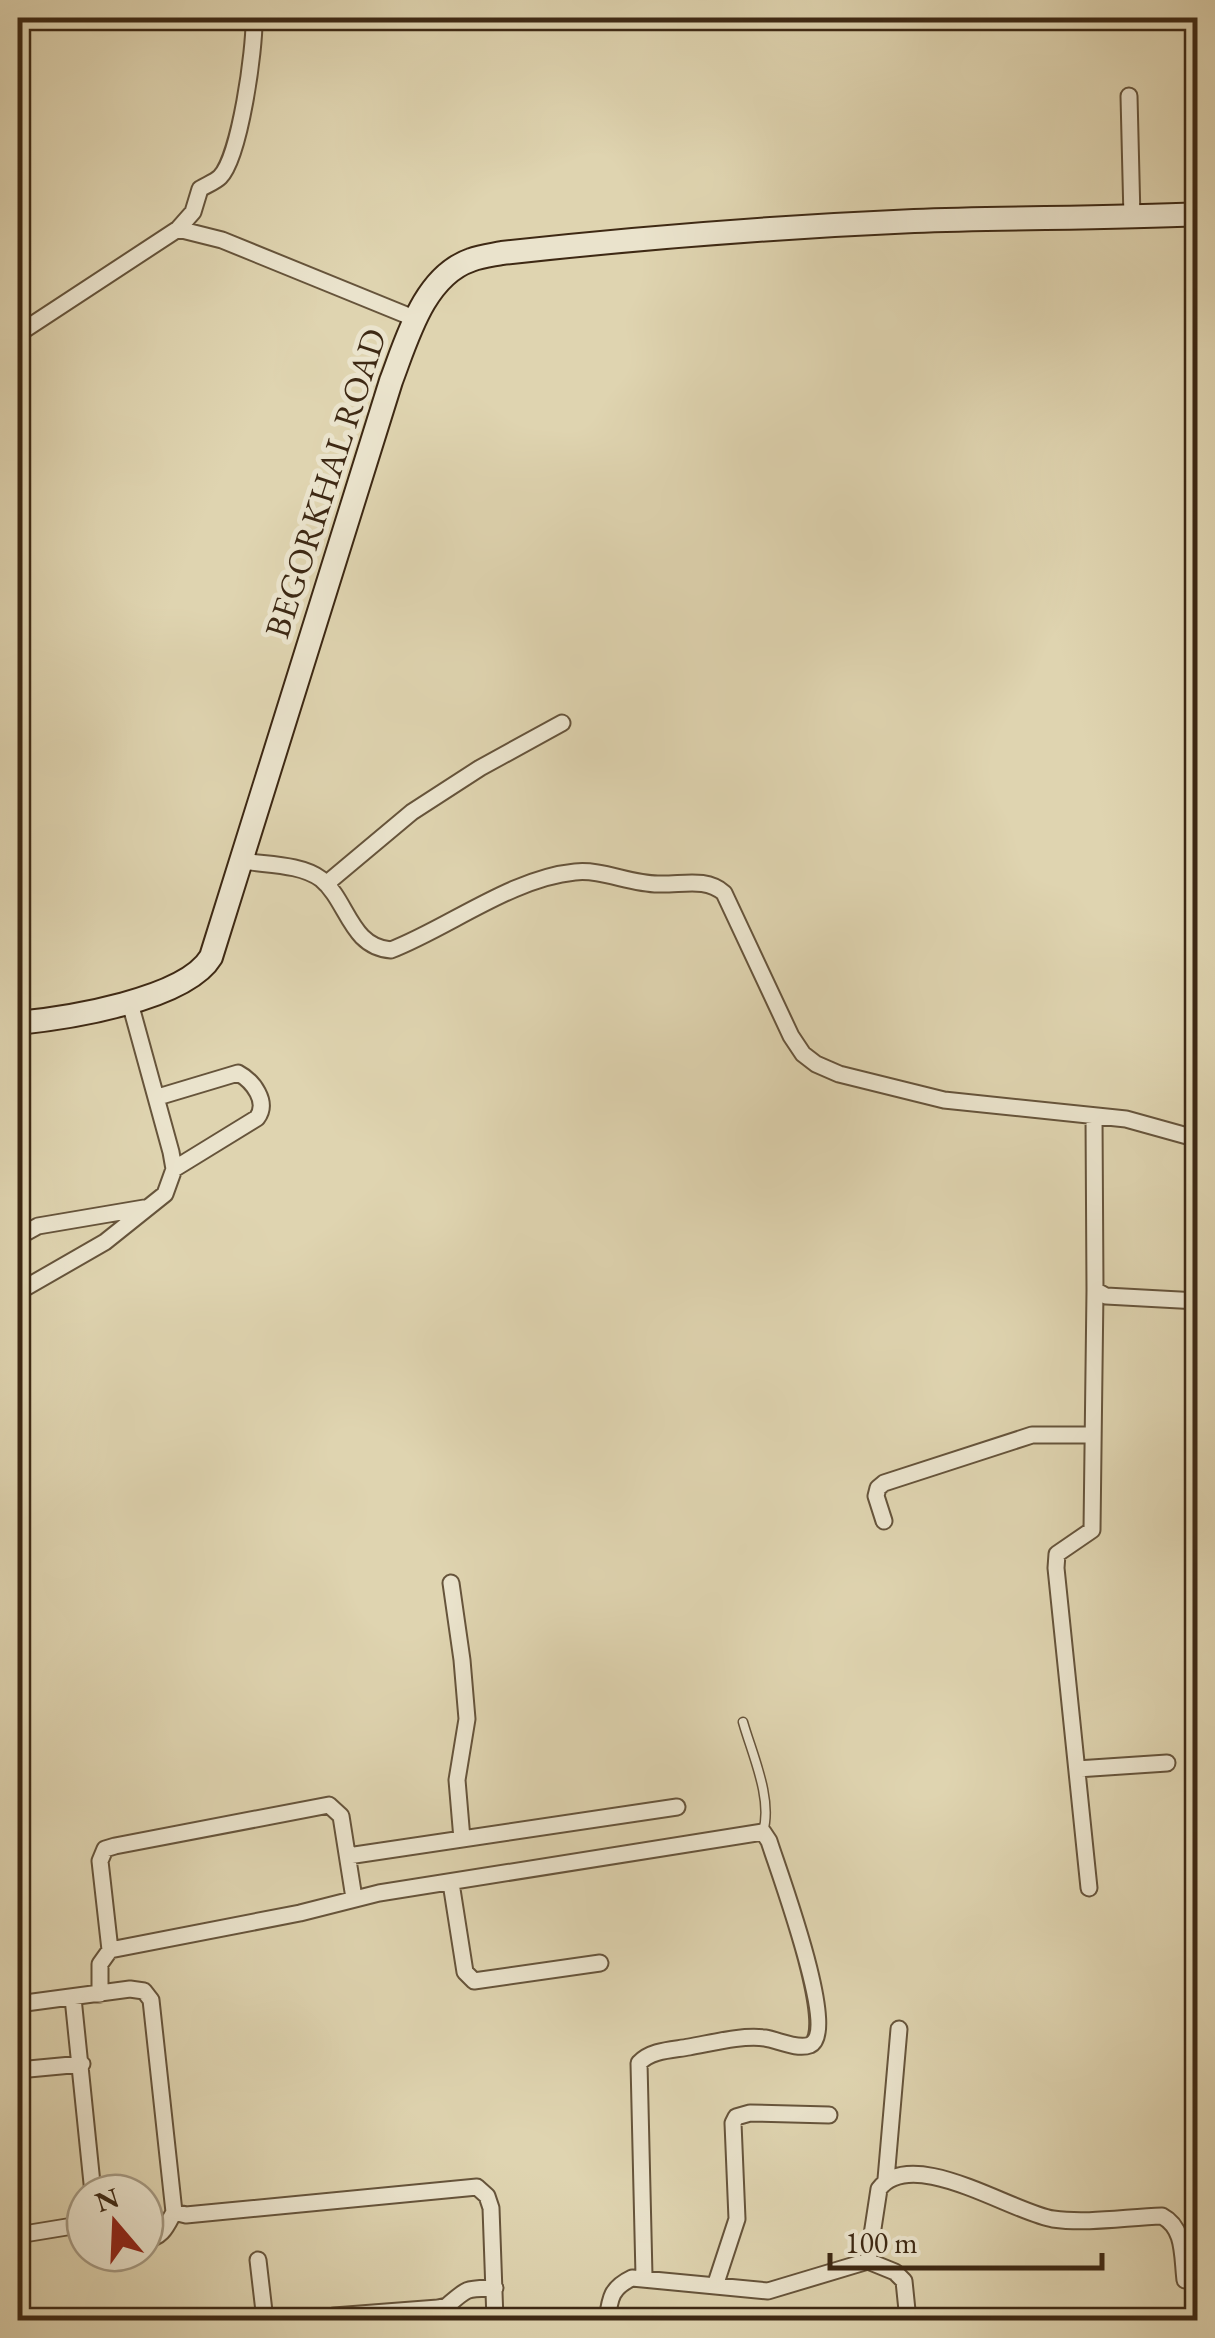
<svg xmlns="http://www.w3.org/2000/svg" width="1215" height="2338" viewBox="0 0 1215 2338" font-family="'EB Garamond',serif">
<rect width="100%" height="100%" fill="#dfd4b0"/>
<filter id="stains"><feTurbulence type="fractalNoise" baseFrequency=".002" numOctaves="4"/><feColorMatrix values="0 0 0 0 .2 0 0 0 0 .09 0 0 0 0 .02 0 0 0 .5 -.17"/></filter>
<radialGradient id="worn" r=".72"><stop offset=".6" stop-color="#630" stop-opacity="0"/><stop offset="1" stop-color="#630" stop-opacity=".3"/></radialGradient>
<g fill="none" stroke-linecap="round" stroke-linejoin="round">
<defs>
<path id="lane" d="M743,1722C752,1754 773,1799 763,1832"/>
<path id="street" d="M1129,96L1132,218
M178,229L222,240L416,319
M18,334L178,229L193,212L200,189C206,185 215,182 220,177C240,157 255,48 254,18
M243,861C267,865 301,864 321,879C348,901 350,947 391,950C448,928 512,878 575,872C602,869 630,884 658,884C682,885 706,877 724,893L791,1036L803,1054L816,1064L839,1074L944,1100L1126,1119L1198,1139
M326,884L412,812L480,768L562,723
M158,1097L238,1073C253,1081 269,1102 257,1118L174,1169
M1094,1116L1095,1290L1106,1296L1198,1301
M18,1237L38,1226L144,1208
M18,1292L105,1242L165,1194L174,1169L171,1152L130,1003
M884,1521L876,1496L878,1488L884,1483L1032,1435H1092
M451,1583L462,1660L467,1719L457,1780L462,1839
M1077,1769L1167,1763
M348,1856L677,1807
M451,1883L465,1972L474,1981L600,1963
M1089,1888L1056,1568L1057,1554L1092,1530L1095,1290
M110,1950L100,1861L105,1849L115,1846L329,1805L341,1816L354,1898
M100,1994V1964L110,1950L300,1913L379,1893L763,1832L769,1841C778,1870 839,2032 810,2045C797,2050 778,2040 765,2038C741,2035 712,2043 689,2047C672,2050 651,2050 639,2063L644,2276
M73,1998L93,2193
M18,2004L130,1989L144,1991L151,2000L174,2212L186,2215L477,2187L487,2196L491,2208L495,2320
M18,2070L82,2064
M886,2179L899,2029
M18,2235L85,2224
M145,2239C162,2239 167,2225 174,2212
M258,2260L265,2320
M868,2261L879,2189C912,2145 1013,2213 1053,2219C1088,2224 1127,2217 1162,2216C1185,2228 1182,2256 1185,2280
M715,2286L737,2219L733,2123L736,2117L750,2113L829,2115
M326,2320L334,2316L438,2308L447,2306C469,2287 465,2289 495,2288
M607,2320C610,2298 611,2288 632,2278L768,2291L868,2261L895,2272L904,2281L908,2320"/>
<path id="secondary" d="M18,1023C67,1018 185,1000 211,957L391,381C407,339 424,276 471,260C481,256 492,255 502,253C639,238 777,227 914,221C1009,217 1103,219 1198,214"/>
</defs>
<use href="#lane" stroke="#66543b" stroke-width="11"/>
<use href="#street" stroke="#66543b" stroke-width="19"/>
<use href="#secondary" stroke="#3e2914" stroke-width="26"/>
<use href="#lane" stroke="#eae3cc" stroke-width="8"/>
<use href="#street" stroke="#eae3cc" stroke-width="15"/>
<use href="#secondary" stroke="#eae3cc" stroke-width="22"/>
</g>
<g text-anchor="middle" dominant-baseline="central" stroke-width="10" stroke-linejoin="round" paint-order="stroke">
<g font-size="35" fill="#3e2914" stroke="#eae3cc">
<text transform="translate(325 483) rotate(-72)">BEGORKHAL ROAD</text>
</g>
</g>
<rect width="1215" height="2338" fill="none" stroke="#dfd4b0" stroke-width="60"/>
<rect x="20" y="20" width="1175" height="2298" fill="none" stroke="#3e2914" stroke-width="5"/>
<rect x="30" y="30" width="1155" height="2278" fill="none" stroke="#3e2914" stroke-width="2.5"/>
<g transform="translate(115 2223) rotate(341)"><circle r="48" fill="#eae3cc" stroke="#a59982" stroke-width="2.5"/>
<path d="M0-8L18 38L0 25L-18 38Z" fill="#8f2418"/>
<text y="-15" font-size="28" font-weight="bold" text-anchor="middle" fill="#3e2914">N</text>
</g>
<path d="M830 2253v15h272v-15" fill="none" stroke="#3e2914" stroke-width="5"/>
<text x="845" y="2253" font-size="30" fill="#3e2914" stroke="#eae3cc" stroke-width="8" paint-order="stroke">100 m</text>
<rect width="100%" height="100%" filter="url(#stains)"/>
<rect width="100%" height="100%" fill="url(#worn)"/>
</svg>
